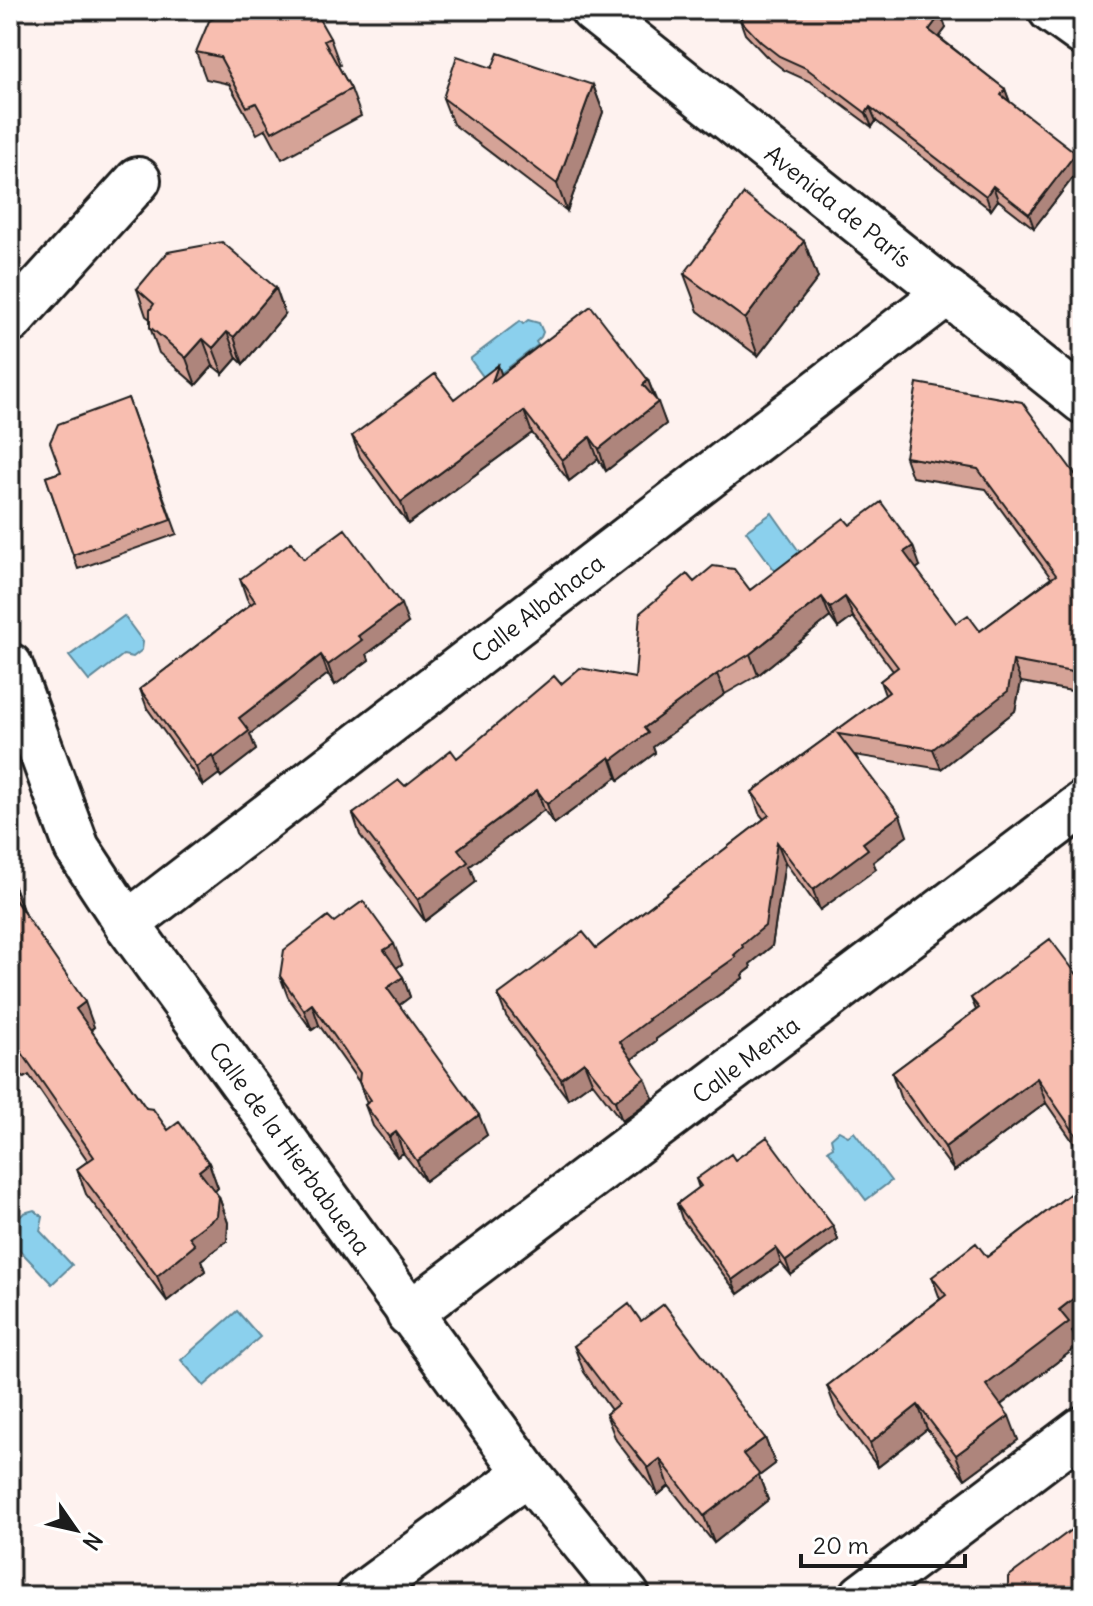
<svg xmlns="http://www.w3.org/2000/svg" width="1093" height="1606" viewBox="0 0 1093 1606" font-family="Delius,sans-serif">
<rect width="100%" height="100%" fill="#fef2ef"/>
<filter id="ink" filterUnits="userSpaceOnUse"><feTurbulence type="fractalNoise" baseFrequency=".0125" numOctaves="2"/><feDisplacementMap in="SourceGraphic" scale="16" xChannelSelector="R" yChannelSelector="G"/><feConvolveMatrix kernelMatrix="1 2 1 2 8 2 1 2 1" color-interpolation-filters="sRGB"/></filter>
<g filter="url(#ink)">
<path fill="#8bd0ed" stroke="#5f8899" stroke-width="2" d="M528,320L539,323L543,332L541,337L536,342L538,345L488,383L470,359L520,321L523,324Z
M772,513L808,564L792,594L746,531Z
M124,616L143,642L142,650L133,657L123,655L89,681L69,656Z
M839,1131L848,1136L854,1132L891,1181L866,1200L828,1150L833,1147L831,1138Z
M34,1210L43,1217L40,1231L72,1265L52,1284L10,1240V1226L24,1213Z
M237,1311L260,1337L204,1386L181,1360Z"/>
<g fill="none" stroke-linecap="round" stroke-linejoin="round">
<defs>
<g id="minor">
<path id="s1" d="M593,10L1083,401"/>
<path d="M1051,10L1083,33"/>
<path d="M10,321L138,180"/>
<path id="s2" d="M10,666L77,848L127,924L527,1473L627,1596"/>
<path id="s3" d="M127,924L948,292"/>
<path id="s4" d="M409,1314L1083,804"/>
<path d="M360,1596L527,1473"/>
<path d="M862,1596L1083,1429"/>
</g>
</defs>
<use href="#minor" stroke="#1c1c1c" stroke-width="50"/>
<use href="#minor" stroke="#fff" stroke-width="44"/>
</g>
<path fill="#d5a397" stroke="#1c1c1c" stroke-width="2" d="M941,14L946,28L939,37L1005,89L1010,102L1081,167L1034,228L998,200L991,210L876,121L872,127L811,82L784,70L766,56L745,34L740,20Z
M330,38L340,65L338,66L351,89L361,116L282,159L266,129L257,134L229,84L206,79L196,52Z
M492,68L593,85L603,112L567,211L453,124L443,98Z
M804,241L818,278L758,356L698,311L684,274Z
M137,289L285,314L243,364L237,358L223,374L213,366L196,385L159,353L150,327V319L146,316Z
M501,375L648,380L666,424L606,471L598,459L569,481L532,433L408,524L360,457L352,436L454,399Z
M128,398L177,534L78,569L46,477L61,472Z
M905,457L1083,485V693L1021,682L1015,711L941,769L855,755L907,836L873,862L876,869L820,910L785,862L772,946L750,964L751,968L742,975L743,978L656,1039V1041L632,1059L653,1098L622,1121L592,1082L568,1099L506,1016L498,995L596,948L764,819L759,813L752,792L885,695L880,681L893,671L853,617L838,628L830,617L758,675L725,694L653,747L655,753L619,780L617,777L554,824L544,810L470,866L476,882L425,921L360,835L353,814L457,758L561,684L635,678L694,582L750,590L850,525L920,566L916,569L956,623L980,631L1051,578L986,489L912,477Z
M304,559L408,623L367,654L369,660L335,685L328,674L250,734L256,750L221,777L219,774L203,786L147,708L140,689L251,604L247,599L240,579Z
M10,879L15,889L24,914L94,1027L91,1030L146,1108L168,1130L209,1163L218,1188L215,1191L219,1197L228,1223L227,1241L201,1260L205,1271L167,1301L86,1194L77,1169L88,1161L29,1075L24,1078L13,1063L10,1065Z
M334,922L402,964L396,968L403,977L410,997L399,1005L487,1135L425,1181L403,1153L397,1157L373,1126L365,1105L367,1104L359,1082L319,1025L312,1030L288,997L280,976Z
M1083,973V1156L1046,1103L954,1171L900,1097L892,1073L976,1010L971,998L1078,976Z
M735,1160L833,1226L838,1240L791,1275L781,1263L738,1294L682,1219L677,1204L699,1188L696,1179Z
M1083,1184V1322L1072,1331L1078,1346L1001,1405L1018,1440L965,1479L927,1429L878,1467L836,1410L827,1386L940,1299L932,1277L987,1257Z
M641,1321L765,1438L775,1464L759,1476L768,1500L714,1543L669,1486L658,1495L616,1440L606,1414L611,1410L584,1372L574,1346Z"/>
<path fill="#ae857b" stroke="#1c1c1c" stroke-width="2" d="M941,14L946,28L934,44L929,30Z
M593,85L603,112L567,211L557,184Z
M1005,89L1010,103L1001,95Z
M870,107L876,121L872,127L866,113Z
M1076,153L1081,167L1034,228L1029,214Z
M993,186L998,200L991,210L986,196Z
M804,241L818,278L758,356L745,319Z
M276,288L285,314L243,364L234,337Z
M227,332L237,358L223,374L213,348Z
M203,339L213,366L196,385L186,358Z
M498,365L506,387L492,382Z
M648,380L656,402L643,385Z
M658,402L666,424L606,471L599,449Z
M524,411L532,433L408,524L401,502Z
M590,437L598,459L569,481L562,460Z
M913,546L920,566L911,573L904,552Z
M822,597L830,617L758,675L750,654Z
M845,597L853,617L838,628L830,608Z
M401,604L408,623L367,654L369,660L335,685L328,665L358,636Z
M321,655L328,674L250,734L256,750L221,777L214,758L239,718Z
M1013,661L1021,682L1015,711L941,769L933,749Z
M717,674L725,694L653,747L655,753L619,780L612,760L644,728Z
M212,755L219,774L203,786L196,767Z
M610,757L617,777L554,824L547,804Z
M537,790L544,810L470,866L476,882L425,921L418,900L458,849Z
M900,815L907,836L873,862L876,869L820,910L813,890L863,843Z
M777,842L785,862L772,946L750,964L751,968L742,975L743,978L656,1039V1041L628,1062L620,1042L648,1019L734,955L742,945Z
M15,889L25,915L13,897Z
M394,944L402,964L392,971L384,950Z
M403,977L410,997L394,1009L387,988Z
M85,1002L94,1027L85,1034L76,1009Z
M312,1004L319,1025L312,1030L304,1010Z
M584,1062L592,1082L568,1099L561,1079Z
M645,1078L653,1098L622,1121L615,1101Z
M1037,1078L1046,1103L954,1171L945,1147Z
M479,1115L487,1135L425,1181L417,1161Z
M396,1132L403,1153L397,1157L389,1137Z
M209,1163L218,1188L209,1196L199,1171Z
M219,1197L228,1223L227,1241L201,1260L205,1271L167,1301L157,1276Z
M833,1226L838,1240L791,1275L786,1261Z
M776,1248L781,1263L738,1294L732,1280Z
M1083,1291V1322L1072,1331L1078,1346L995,1409L986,1385L1059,1310Z
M918,1405L927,1429L878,1467L870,1443Z
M1009,1416L1018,1440L965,1479L956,1455Z
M765,1438L775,1464L759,1476L768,1500L714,1543L704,1516L743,1454Z
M660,1459L669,1486L658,1495L648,1468Z"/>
<path fill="#f8beb0" stroke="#1c1c1c" stroke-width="2" d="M228,10H314L330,38L324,41L351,89L272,132L256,103L247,107L220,57L196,52L209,21Z
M748,10H936L941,14L929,30L1005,89L1001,95L1076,153L1029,214L993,186L986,196L870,107L866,113L806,68L779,56L761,42L740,20Z
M498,53L593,85L557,184L443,98L457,56L492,68Z
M744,194L804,241L745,319L684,274Z
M222,242L276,288L234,337L227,332L213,348L203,339L186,358L150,327V310L154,304L137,289L168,252Z
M591,306L648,380L643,385L658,402L599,449L590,437L562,460L524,411L401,502L352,436L435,374L454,399L498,365L492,382Z
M917,383L1022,402L1083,485V674L1013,661L1008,691L933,749L838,734L900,815L863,843L868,849L813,890L777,842L765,926L742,945L743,947L734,955L736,957L648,1019L649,1020L620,1042L645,1078L615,1101L584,1062L561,1079L498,995L583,932L596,948L769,815L752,792L889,692L880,681L898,667L845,597L830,608L822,597L750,654L717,674L644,728L648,733L612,760L610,757L547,804L537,790L458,849L468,862L418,900L353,814L399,780L405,786L451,750L457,758L554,676L561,684L580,668L635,678L640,613L687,574L694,582L713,566L734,569L750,590L844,518L850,525L881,502L913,546L904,552L956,623L968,615L980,631L1056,575L978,469L905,457Z
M128,398L171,520L73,555L46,477L61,472L50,442L58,424Z
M345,529L401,604L358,636L362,640L328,665L321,655L239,718L249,731L214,758L212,755L196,767L140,689L255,601L240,579L291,542L304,559Z
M10,879L15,889L13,897L85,1002L76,1009L146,1108L153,1109L168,1130L179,1122L209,1163L199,1171L219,1197L217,1216L189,1237L195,1245L157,1276L77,1169L94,1157L20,1050L14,1053L10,1046Z
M363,901L394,944L384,950L403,977L387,988L479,1115L417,1161L396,1132L389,1137L365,1105L371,1100L359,1082L360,1073L312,1004L304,1010L280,976L284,950L328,916L334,922Z
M1050,939L1078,976L1083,973V1145L1037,1078L945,1147L892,1073L979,1008L971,998Z
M767,1137L833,1226L786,1261L776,1248L732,1280L677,1204L701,1186L696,1179L731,1154L735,1160Z
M1083,1165V1175L1078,1169Z
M1083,1184V1291L1059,1310L1069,1322L986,1385L1009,1416L956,1455L918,1405L870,1443L827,1386L946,1295L932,1277L976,1243L987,1257Z
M629,1304L641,1321L664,1304L765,1438L743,1454L759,1474L704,1516L660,1459L648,1468L628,1443L606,1414L618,1404L574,1346Z
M1083,1521V1596H1008V1577Z"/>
</g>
<g text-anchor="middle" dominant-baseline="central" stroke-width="8" stroke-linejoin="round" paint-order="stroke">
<g font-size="24" fill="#1c1c1c" stroke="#fff">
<text stroke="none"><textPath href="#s1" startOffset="314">Avenida de París</textPath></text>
<text stroke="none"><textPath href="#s3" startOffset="518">Calle Albahaca</textPath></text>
<text stroke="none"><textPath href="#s4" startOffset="422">Calle Menta</textPath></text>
<text stroke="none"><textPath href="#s2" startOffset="562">Calle de la Hierbabuena</textPath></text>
</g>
</g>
<rect width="1093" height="1606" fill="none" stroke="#fff" stroke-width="40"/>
<rect x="20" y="20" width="1053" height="1566" fill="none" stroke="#1c1c1c" stroke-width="3" filter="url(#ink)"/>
<g transform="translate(76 1530) rotate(124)" stroke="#ffffff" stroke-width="6" paint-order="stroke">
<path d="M0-6L14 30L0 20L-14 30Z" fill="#1c1c1c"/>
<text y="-12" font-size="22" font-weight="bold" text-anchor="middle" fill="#1c1c1c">N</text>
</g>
<path d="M801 1554v12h164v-12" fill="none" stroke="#1c1c1c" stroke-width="4"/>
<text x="813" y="1554" font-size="24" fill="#1c1c1c" stroke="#ffffff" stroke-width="6" paint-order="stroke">20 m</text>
</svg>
